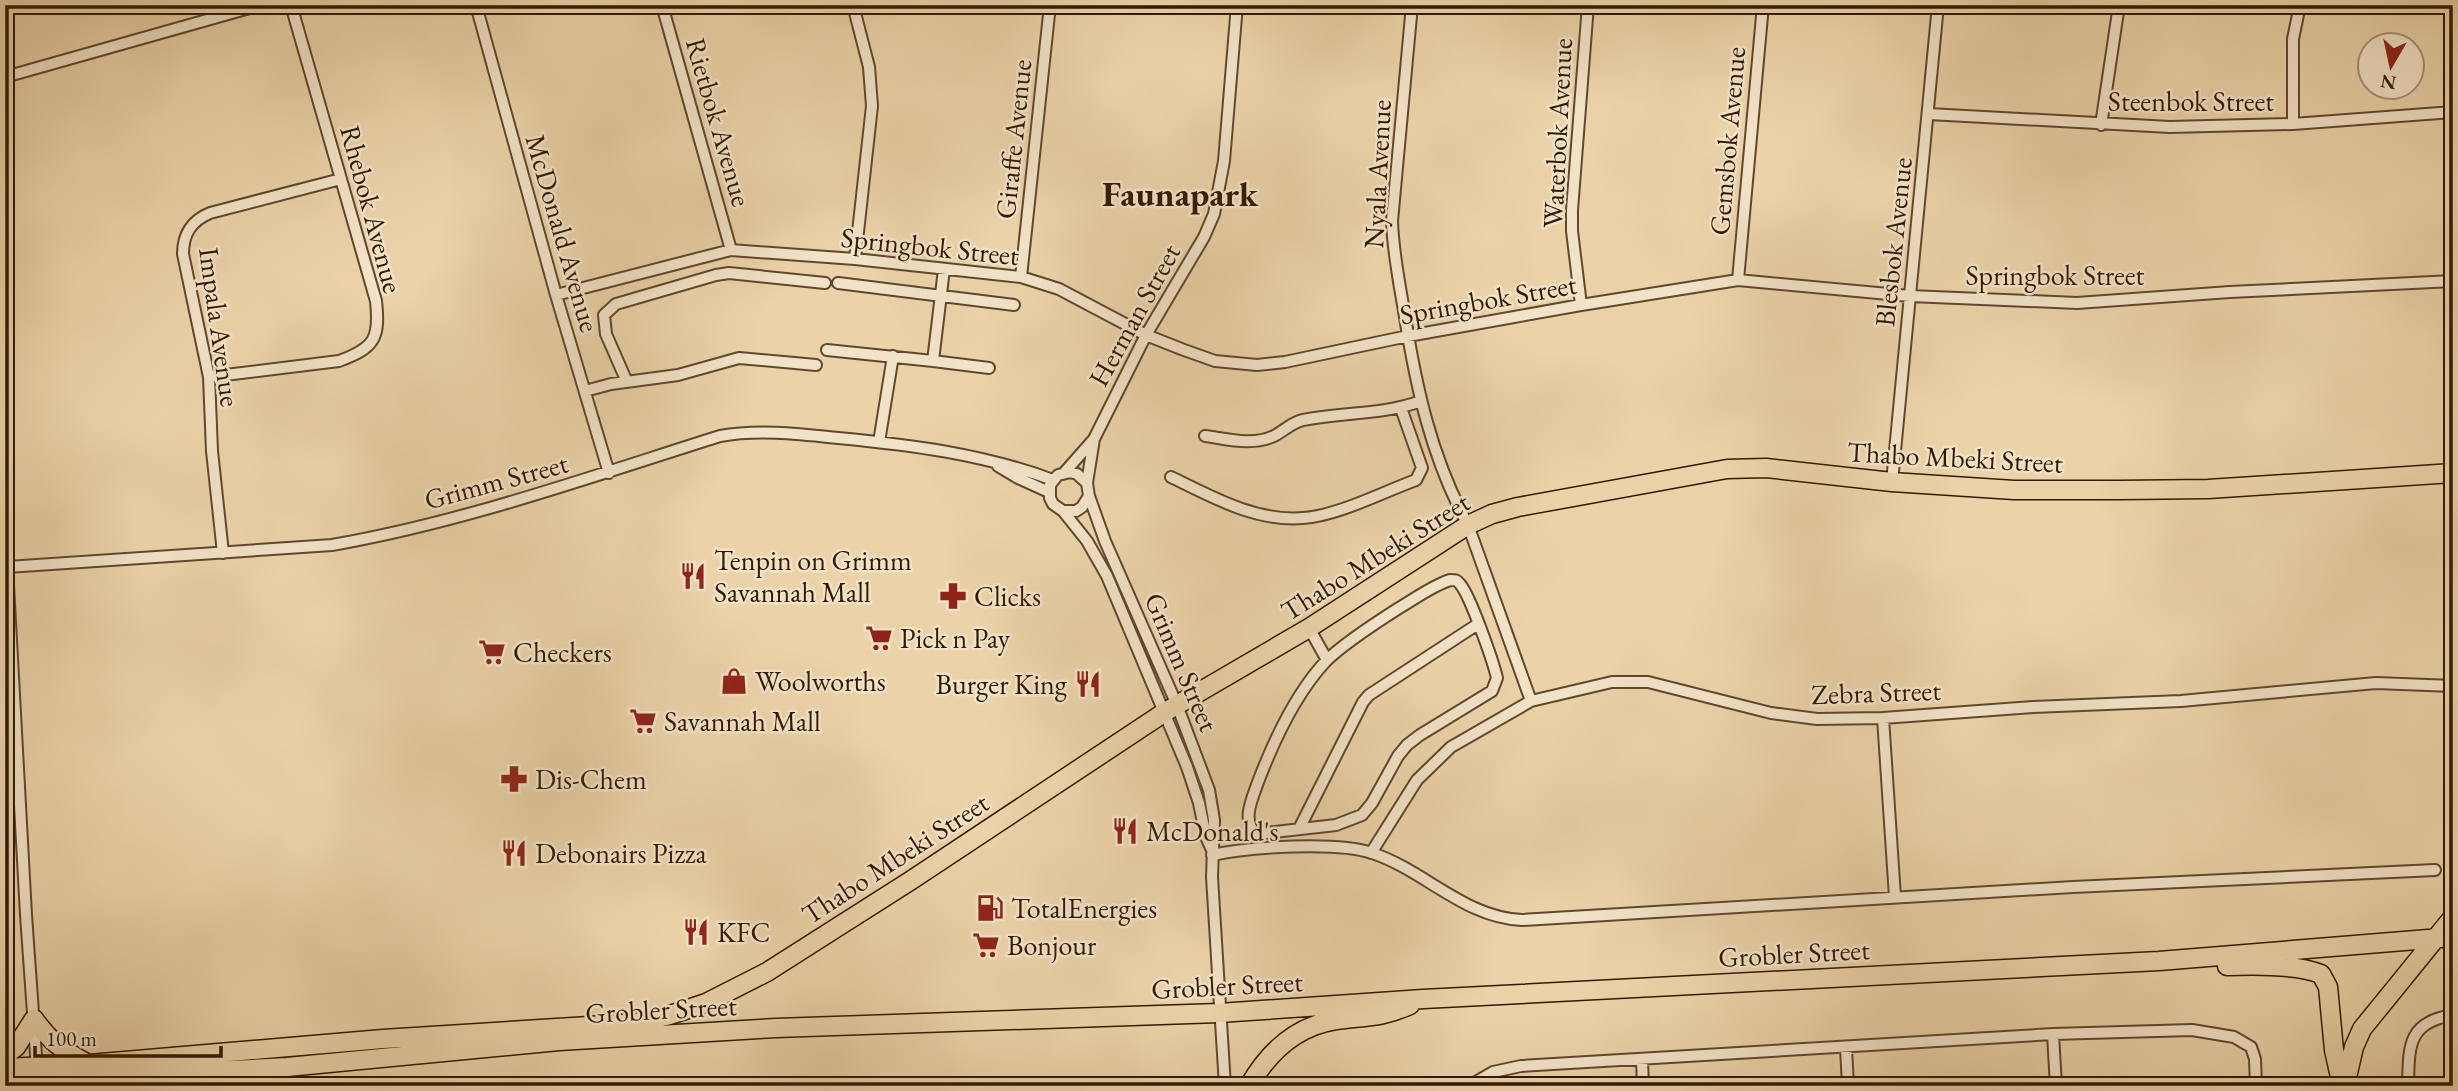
<svg xmlns="http://www.w3.org/2000/svg" width="2458" height="1091" viewBox="0 0 2458 1091" font-family="'EB Garamond',serif">
<rect width="100%" height="100%" fill="#ebd2a9"/>
<filter id="stains"><feTurbulence type="fractalNoise" baseFrequency=".00286" numOctaves="4"/><feColorMatrix values="0 0 0 0 .2 0 0 0 0 .09 0 0 0 0 .02 0 0 0 .5 -.17"/></filter>
<radialGradient id="worn" r=".72"><stop offset=".6" stop-color="#630" stop-opacity="0"/><stop offset="1" stop-color="#630" stop-opacity=".3"/></radialGradient>
<g fill="none" stroke-linecap="round" stroke-linejoin="round">
<defs>
<path id="street" d="M476,5L556,295L609,473
M662,5L731,250
M853,5L869,67L872,106L855,259
M1412,5L1392,221C1393,252 1399,281 1404,311C1416,387 1431,457 1468,525L1531,701
M5,77L260,5
M1929,114L2170,127L2293,124L2453,112
M2293,124V39L2300,5
M2101,125L2119,5
M944,269L933,361L989,368
M1021,277L1050,5
M1738,280L1763,5
M838,283L1014,305
M556,295L731,250L855,259L1021,277L1059,289L1146,335L1184,350L1215,361L1257,365L1285,362L1408,336L1581,305L1738,280L1910,296L2077,303L2230,292L2453,281
M1581,305L1572,231V210L1588,5
M827,350L933,361
M209,377L339,361C375,348 380,338 376,301L291,5
M627,382L606,334L604,315L616,304L716,275L729,273L825,283
M585,391L611,384L678,375L739,358L816,365
M1205,436C1228,439 1252,446 1274,436C1284,431 1292,422 1303,420C1342,412 1383,415 1421,401
M879,442L893,356
M998,466L1018,478L1049,492
M1064,473L1094,439L1146,335L1204,237L1214,214L1224,161L1237,5
M1171,477C1212,497 1256,522 1303,518C1337,516 1383,492 1416,480L1422,468L1401,408
M1892,482L1938,5
M1087,483L1094,439
M1089,496L1082,507L1076,511H1063L1053,504L1050,498V485L1058,475L1071,472L1077,474L1087,483L1089,496L1105,541L1177,705L1209,790L1214,820L1212,877L1225,1086
M1063,511L1087,541L1107,576L1187,767L1199,803L1206,837L1212,850
M5,530L26,915L37,1069
M223,553L212,451L209,377L183,254C183,234 191,221 210,213L341,179
M7,567L332,545C464,522 593,476 720,436C758,429 800,434 838,438C912,445 983,454 1053,480
M1450,580C1456,580 1457,580 1460,584C1470,595 1493,661 1497,678L1492,691L1420,735L1407,745L1398,756L1372,803L1362,815L1336,825L1265,833L1254,832C1242,818 1253,797 1258,782C1274,740 1295,694 1326,661C1344,643 1377,622 1399,608C1416,598 1432,586 1450,580Z
M1309,628L1327,660
M1883,718L1895,897
M1300,827L1363,702L1369,695L1478,624
M1371,853L1417,780L1451,747L1531,701L1612,682H1648L1771,713L1817,719L1883,718L2033,707L2181,701L2376,683L2453,686
M1212,855C1248,847 1337,841 1372,853C1424,870 1465,918 1522,920L2073,887L2435,870
M2053,1034L2056,1086
M1846,1048L1848,1086
M1642,1060L1643,1086
M1469,1086L1493,1072L1521,1066L2053,1034L2192,1030L2234,1037L2251,1047L2255,1059L2256,1086
M2408,1086C2409,1047 2407,1022 2453,1015"/>
<path id="primary" d="M2227,966C2254,965 2296,964 2321,974L2328,987L2334,1050L2342,1086
M5,1055L16,1047L34,1019C51,1043 63,1050 88,1064
M5,1068L89,1064L383,1039L636,1023L670,1015L706,1003L767,972L910,881L1165,712L1309,628L1468,525L1492,514L1518,507L1727,469L1766,468L1892,482L2014,490H2120L2208,489L2453,473
M5,1082L287,1067L559,1041L776,1028L1219,1013L1423,999L2159,961L2453,937
M1249,1086C1269,1051 1296,1026 1336,1020C1366,1016 1381,1018 1410,1005
M2345,1086L2354,1047L2362,1029L2453,917"/>
</defs>
<use href="#street" stroke="#5f482d" stroke-width="14"/>
<use href="#primary" stroke="#301a04" stroke-width="21"/>
<use href="#street" stroke="#f2e2c7" stroke-width="10"/>
<use href="#primary" stroke="#ebd2a9" stroke-width="18"/>
</g>
<defs>
<symbol id="restaurant-bare" viewBox="-9 -9 18 18"><path d="M-5-6h1v4h1v-4h1v4h1v-4h1v5L-1.5 .5V6h-2V.5L-5-1ZM5-6V6H3V1.5H1.5Q1.5-4 5-6Z" fill="#8f2418" stroke="#f2e2c7" stroke-width="2.5" paint-order="stroke"/></symbol>
<symbol id="pharmacy-bare" viewBox="-9 -9 18 18"><path d="M-2-6h4v4h4v4h-4v4h-4v-4h-4v-4h4Z" fill="#8f2418" stroke="#f2e2c7" stroke-width="2.5" paint-order="stroke"/></symbol>
<symbol id="supermarket-bare" viewBox="-9 -9 18 18"><path d="M-6-5.5h2.5l.6 2H6L4.5 2H-2.5L-4.4-4H-6ZM-1.5 3.2a1.3 1.3 0 1 0 .1 0ZM3 3.2a1.3 1.3 0 1 0 .1 0Z" fill="#8f2418" stroke="#f2e2c7" stroke-width="2.5" paint-order="stroke"/></symbol>
<symbol id="shop-bare" viewBox="-9 -9 18 18"><path d="M-5-2.5h2.3a2.7 3.5 0 0 1 5.4 0H5L5.5 6h-11ZM-1.5-2.5h3a1.5 2.3 0 0 0-3 0Z" fill="#8f2418" stroke="#f2e2c7" stroke-width="2.5" paint-order="stroke"/></symbol>
<symbol id="fuel-bare" viewBox="-9 -9 18 18"><path d="M-5.5-6h7V0h2V4h1.3V-2.5L3-4.5l.8-.8L6-3V5H2.5V1h-1V6h-7ZM-4.2-4.7v3.2H.2V-4.7Z" fill="#8f2418" stroke="#f2e2c7" stroke-width="2.5" paint-order="stroke"/></symbol>
</defs>
<g fill-rule="evenodd">
<use href="#restaurant-bare" x="674" y="557" width="38" height="38"/>
<use href="#pharmacy-bare" x="934" y="577" width="38" height="38"/>
<use href="#supermarket-bare" x="860" y="619" width="38" height="38"/>
<use href="#supermarket-bare" x="473" y="633" width="38" height="38"/>
<use href="#shop-bare" x="715" y="662" width="38" height="38"/>
<use href="#restaurant-bare" x="1069" y="665" width="38" height="38"/>
<use href="#supermarket-bare" x="624" y="702" width="38" height="38"/>
<use href="#pharmacy-bare" x="495" y="760" width="38" height="38"/>
<use href="#restaurant-bare" x="1106" y="812" width="38" height="38"/>
<use href="#restaurant-bare" x="495" y="834" width="38" height="38"/>
<use href="#fuel-bare" x="971" y="889" width="38" height="38"/>
<use href="#restaurant-bare" x="677" y="913" width="38" height="38"/>
<use href="#supermarket-bare" x="967" y="926" width="38" height="38"/>
</g>
<g text-anchor="middle" dominant-baseline="central" stroke-width="5" stroke-linejoin="round" paint-order="stroke">
<g font-size="28" fill="#301a04" stroke="#f2e2c7">
<text x="2191" y="101">Steenbok Street</text>
<text transform="translate(719 122) rotate(74)">Rietbok Avenue</text>
<text transform="translate(1557 133) rotate(-87)">Waterbok Avenue</text>
<text transform="translate(1013 139) rotate(-84)">Giraffe Avenue</text>
<text transform="translate(1727 141) rotate(-85)">Gemsbok Avenue</text>
<text transform="translate(1377 174) rotate(-87)">Nyala Avenue</text>
<text transform="translate(372 209) rotate(75)">Rhebok Avenue</text>
<text transform="translate(563 233) rotate(74)">McDonald Avenue</text>
<text transform="translate(1893 242) rotate(-84)">Blesbok Avenue</text>
<text transform="translate(930 246) rotate(6)">Springbok Street</text>
<text x="2055" y="275">Springbok Street</text>
<text transform="translate(1488 299) rotate(-10)">Springbok Street</text>
<text transform="translate(1134 315) rotate(-61)">Herman Street</text>
<text transform="translate(220 327) rotate(82)">Impala Avenue</text>
<text transform="translate(1955 457) rotate(3)">Thabo Mbeki Street</text>
<text transform="translate(496 481) rotate(-15)">Grimm Street</text>
<text transform="translate(1375 556) rotate(-32)">Thabo Mbeki Street</text>
<text transform="translate(1182 662) rotate(67)">Grimm Street</text>
<text transform="translate(1876 692) rotate(-2)">Zebra Street</text>
<text transform="translate(895 858) rotate(-33)">Thabo Mbeki Street</text>
<text transform="translate(1794 953) rotate(-3)">Grobler Street</text>
<text transform="translate(1227 985) rotate(-3)">Grobler Street</text>
<text transform="translate(661 1009) rotate(-3)">Grobler Street</text>
</g>
<g font-size="28" fill="#301a04" stroke="#f2e2c7" text-anchor="start">
<text x="714" y="560">Tenpin on Grimm<tspan x="714" dy="32">Savannah Mall</tspan></text>
<text x="974" y="596">Clicks</text>
<text x="900" y="638">Pick n Pay</text>
<text x="513" y="652">Checkers</text>
<text x="755" y="681">Woolworths</text>
<text x="1067" y="684" text-anchor="end">Burger King</text>
<text x="664" y="721">Savannah Mall</text>
<text x="535" y="779">Dis-Chem</text>
<text x="1146" y="831">McDonald's</text>
<text x="535" y="853">Debonairs Pizza</text>
<text x="1011" y="908">TotalEnergies</text>
<text x="717" y="932">KFC</text>
<text x="1007" y="945">Bonjour</text>
</g>
<g font-size="35" font-weight="bold" fill="#301a04" stroke="#f2e2c7">
<text x="1180" y="193">Faunapark</text>
</g>
</g>
<rect width="2458" height="1091" fill="none" stroke="#ebd2a9" stroke-width="28"/>
<rect x="7" y="7" width="2444" height="1077" fill="none" stroke="#301a04" stroke-width="3.5"/>
<rect x="14" y="14" width="2430" height="1063" fill="none" stroke="#301a04" stroke-width="2"/>
<g transform="translate(2391 66) rotate(189)"><circle r="33" fill="#f2e2c7" stroke="#a49279" stroke-width="2"/>
<path d="M0-5L12 26L0 18L-12 26Z" fill="#8f2418"/>
<text y="-10" font-size="19" font-weight="bold" text-anchor="middle" fill="#301a04">N</text>
</g>
<path d="M35 1046v10h186v-10" fill="none" stroke="#301a04" stroke-width="3.5"/>
<text x="46" y="1046" font-size="21" fill="#301a04" stroke="#f2e2c7" stroke-width="5" paint-order="stroke">100 m</text>
<rect width="100%" height="100%" filter="url(#stains)"/>
<rect width="100%" height="100%" fill="url(#worn)"/>
</svg>
